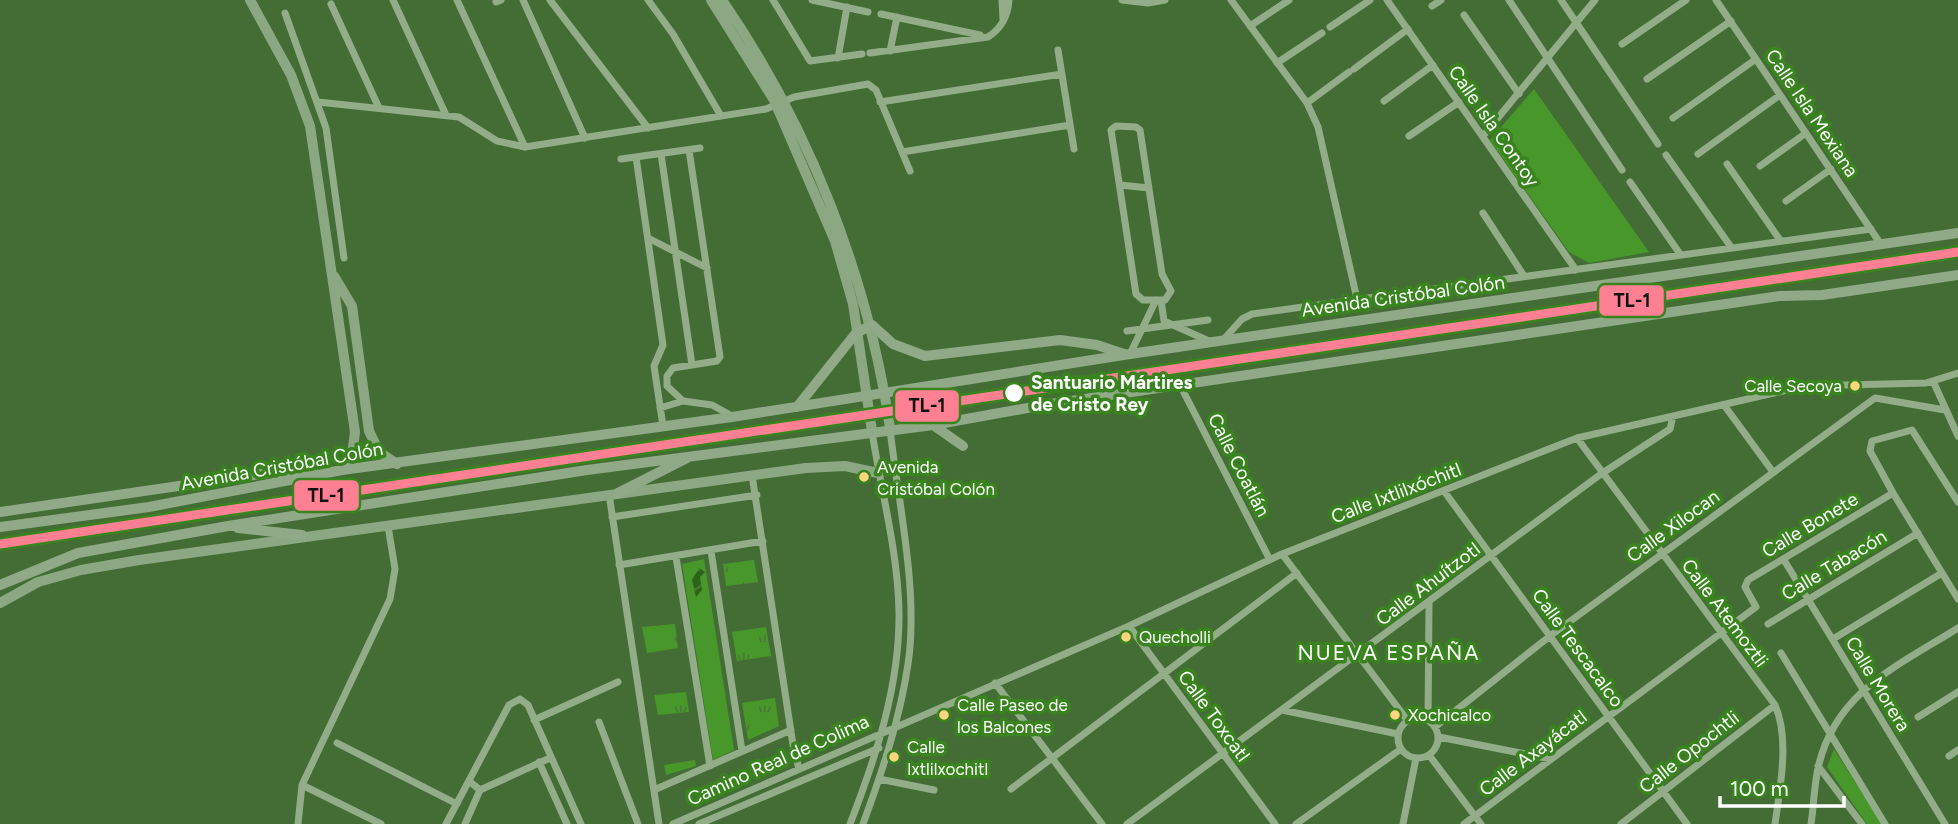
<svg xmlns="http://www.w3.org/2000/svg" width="1958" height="824" viewBox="0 0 1958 824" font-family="Figtree,sans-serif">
<defs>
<pattern id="grass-tufts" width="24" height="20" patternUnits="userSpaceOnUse" patternTransform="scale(1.75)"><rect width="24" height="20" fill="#47972b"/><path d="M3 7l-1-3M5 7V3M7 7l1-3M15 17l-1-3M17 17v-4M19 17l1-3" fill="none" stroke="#497938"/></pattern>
<pattern id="water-waves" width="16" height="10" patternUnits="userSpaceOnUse" patternTransform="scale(1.75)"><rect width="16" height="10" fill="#2b6418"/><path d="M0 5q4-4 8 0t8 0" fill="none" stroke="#4b7b3b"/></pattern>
</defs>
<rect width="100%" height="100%" fill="#446d36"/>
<path fill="url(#grass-tufts)" d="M754,560L758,582L726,586L723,564Z
M675,624L678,648L647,653L642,627Z
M766,627L771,656L737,661L732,632Z
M686,692L689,712L658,715L654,695Z
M775,698L779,726L748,740L742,703Z
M695,760L696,766L666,775L664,765Z"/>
<path fill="#47972b" d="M1534,89L1649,252L1589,263L1569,252L1490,140Z
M704,559L734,750L713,760L682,564Z
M1834,749L1882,824H1867L1827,767Z"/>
<path fill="url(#water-waves)" d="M699,568L705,572L700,577L702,590L696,597L692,580Z"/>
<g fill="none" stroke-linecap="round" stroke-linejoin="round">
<path stroke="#92ad88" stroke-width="7" d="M393,0L446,115
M457,0L525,147
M523,0L585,138
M550,0L648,128
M648,0L673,34L721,116
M773,0L810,61L862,54
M812,0L868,12
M1002,0L1003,19
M1122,0L1148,3L1165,0
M1231,0L1307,103L1318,127L1357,299
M1387,0L1576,270
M1509,0L1622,170
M1561,0L1658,144
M1716,0L1880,243
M496,2L501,0
M331,4L379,108
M1432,6L1441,0
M285,13L326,128L344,258
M881,14L980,35
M1464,15L1519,94
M1250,26L1289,0
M1330,27L1370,0
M1622,44L1686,0
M1058,50L1074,149
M890,51L897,17
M870,53L988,37C1002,28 1008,16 1009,0
M838,58L847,7
M1277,63L1322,33
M1354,69L1408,29
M1647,79L1731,21
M1384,101L1433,65
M318,102L459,117L497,141L525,147L766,109L794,97L868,84L876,90L910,171
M880,102L1062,74
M1307,103L1349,72
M1673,118L1756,59
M1116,126L1136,127L1140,130L1162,274L1171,291L1165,300H1143L1136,294L1111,130Z
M1409,136L1459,102
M1483,136L1595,0
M689,150L720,357L717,361L673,368L667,376V386L683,401L712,405L732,416
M902,152L1070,125
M661,154L692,365
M1698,154L1780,95
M1666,155L1731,247
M636,157L663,345L654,366L663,426
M621,159L700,148
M1727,164L1780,240
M1760,166L1806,133
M1630,182L1680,254
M1120,185L1149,188
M1786,201L1831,169
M1483,213L1524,276
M648,238L707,268
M1161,300L1164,321L1209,341
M1127,331L1208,320
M1223,340L1242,319L1252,314L1871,229
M1130,354L1156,300
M1933,381L1958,436
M1180,385L1270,560
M1724,405L1773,472
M660,408L683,401
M1577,438L1775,705C1790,739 1780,788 1775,824
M752,475L793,745L799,769
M1444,491L1687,824
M609,494L659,824
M1958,502L1912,430L1872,441L1870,451L1893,493L1958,599
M612,517L757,495
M711,551L742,751
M1282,554L1408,721
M676,557L710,766
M1784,560L1945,824
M619,565L763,541
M1768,624L1918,533
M1129,626L1275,824
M1833,639L1942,573
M1781,653L1885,824
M995,683L1102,824
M1282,710L1398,734
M1918,717L1958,692
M1398 738a20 20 0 1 1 40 0a20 20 0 1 1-40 0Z
M534,720L618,682
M1428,720L1429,604
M599,722L638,824
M1435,727L1550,636L1875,398L1945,410
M1439,737L1551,759
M337,743L457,804
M1429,755L1481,824
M1949,756L1958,750
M539,762L567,824
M1818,766L1862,824
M879,779L934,790
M469,781L480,790L550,758
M302,785L381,824
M1011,789L1297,573
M654,790L791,730
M298,824L302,785L390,599L395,569L388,526
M446,824L509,705L520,699L528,705L581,824
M465,824L480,790
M673,824L1129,626L1282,554L1577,438L1805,386L1926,383L1958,373
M699,824L879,748
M850,824C876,757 900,685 899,612C898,552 881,490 872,432
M863,824C882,772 900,719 908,664C919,593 898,501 890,429
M1127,824L1601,474L1670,429L1673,416
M1296,824L1401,749
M1403,824L1416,758
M1464,824L1756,607L1745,587L1748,580L1893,493
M1621,824L1775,705
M1811,824C1814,805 1814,783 1819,764C1837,691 1899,665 1958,628"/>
<path stroke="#8ca883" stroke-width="10" d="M250,0L291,75L310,126L355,432L352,455L342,470
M711,0L774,100L835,241L853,304L872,431
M722,0C809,126 868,277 890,428
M334,276L352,306L369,431L379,452L397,464
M0,603L38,582L81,570L139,560L806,468L845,466L878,473"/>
<path stroke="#90a987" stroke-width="10" d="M797,407L856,333L872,325L893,344L925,356L1060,340L1097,345L1124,354
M933,425L963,446
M618,493L687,458
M0,512L275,472H307
M0,527L149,507L342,470L732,417L1130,354L1958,233
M238,528L302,535
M0,585L78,553L228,526L587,470L933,425L1044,405L1780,296L1822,295L1958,275"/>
<defs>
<path id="rail-1" d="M0,544L1958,252"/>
</defs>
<use href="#rail-1" stroke="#39841f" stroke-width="14"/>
<use href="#rail-1" stroke="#ff8093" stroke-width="9"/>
</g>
<g fill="#ffd580" stroke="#39841f" stroke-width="2.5">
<circle cx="1855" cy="386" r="6"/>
<circle cx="864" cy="477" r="6"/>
<circle cx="1126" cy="637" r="6"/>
<circle cx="944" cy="715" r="6"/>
<circle cx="1395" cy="715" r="6"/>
<circle cx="894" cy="757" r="6"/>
</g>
<circle fill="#fff" stroke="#39841f" stroke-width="2.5" cx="1014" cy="393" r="10"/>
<g text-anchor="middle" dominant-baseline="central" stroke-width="7" stroke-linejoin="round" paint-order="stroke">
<g font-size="17" fill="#fff" stroke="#39841f" text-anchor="start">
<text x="1842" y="386" text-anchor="end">Calle Secoya</text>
<text x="877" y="467">Avenida<tspan x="877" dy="22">Cristóbal Colón</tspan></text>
<text x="1139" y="637">Quecholli</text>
<text x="957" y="705">Calle Paseo de<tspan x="957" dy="22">los Balcones</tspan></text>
<text x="1408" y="715">Xochicalco</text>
<text x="907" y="747">Calle<tspan x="907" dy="22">Ixtlilxochitl</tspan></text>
</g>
<g font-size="19" fill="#fff" stroke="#39841f">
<text transform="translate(1812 113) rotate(56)">Calle Isla Mexiana</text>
<text transform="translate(1494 126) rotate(55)">Calle Isla Contoy</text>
<text transform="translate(1403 296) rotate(-8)">Avenida Cristóbal Colón</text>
<text transform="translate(1239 465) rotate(63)">Calle Coatlán</text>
<text transform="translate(282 466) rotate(-10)">Avenida Cristóbal Colón</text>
<text transform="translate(1396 493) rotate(-21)">Calle Ixtlilxóchitl</text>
<text transform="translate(1810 525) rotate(-31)">Calle Bonete</text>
<text transform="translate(1673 526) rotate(-36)">Calle Xilocan</text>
<text transform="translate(1834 565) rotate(-31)">Calle Tabacón</text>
<text transform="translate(1428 584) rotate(-37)">Calle Ahuítzotl</text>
<text transform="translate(1725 613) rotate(53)">Calle Atemoztli</text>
<text transform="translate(1578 648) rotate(54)">Calle Tescacalco</text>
<text transform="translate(1878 684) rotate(59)">Calle Morera</text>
<text transform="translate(1214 716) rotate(54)">Calle Toxcatl</text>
<text transform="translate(1689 752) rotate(-38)">Calle Opochtli</text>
<text transform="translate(1533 753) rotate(-37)">Calle Axayácatl</text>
<text transform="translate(778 760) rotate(-24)">Camino Real de Colima</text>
</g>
<g font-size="19" font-weight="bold" fill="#fff" stroke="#39841f" text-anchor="start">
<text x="1031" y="382">Santuario Mártires<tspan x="1031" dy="22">de Cristo Rey</tspan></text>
</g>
<g font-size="21" letter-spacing="2" fill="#fff" stroke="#39841f">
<text x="1389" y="652">NUEVA ESPAÑA</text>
</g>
</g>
<g stroke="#39841f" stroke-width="2.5">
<rect x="1598" y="284" width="67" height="33" rx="7" fill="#ff8093"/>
<rect x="894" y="389" width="66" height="34" rx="7" fill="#ff8093"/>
<rect x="293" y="479" width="67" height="33" rx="7" fill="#ff8093"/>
</g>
<g font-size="19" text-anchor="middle" font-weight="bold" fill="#111">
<text x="1632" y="307">TL-1</text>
<text x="927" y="412">TL-1</text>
<text x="326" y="502">TL-1</text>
</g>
<path d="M1720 796v10h124v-10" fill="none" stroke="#ffffff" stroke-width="3.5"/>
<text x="1730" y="796" font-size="21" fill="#ffffff" stroke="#39841f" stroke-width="5" paint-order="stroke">100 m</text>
</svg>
